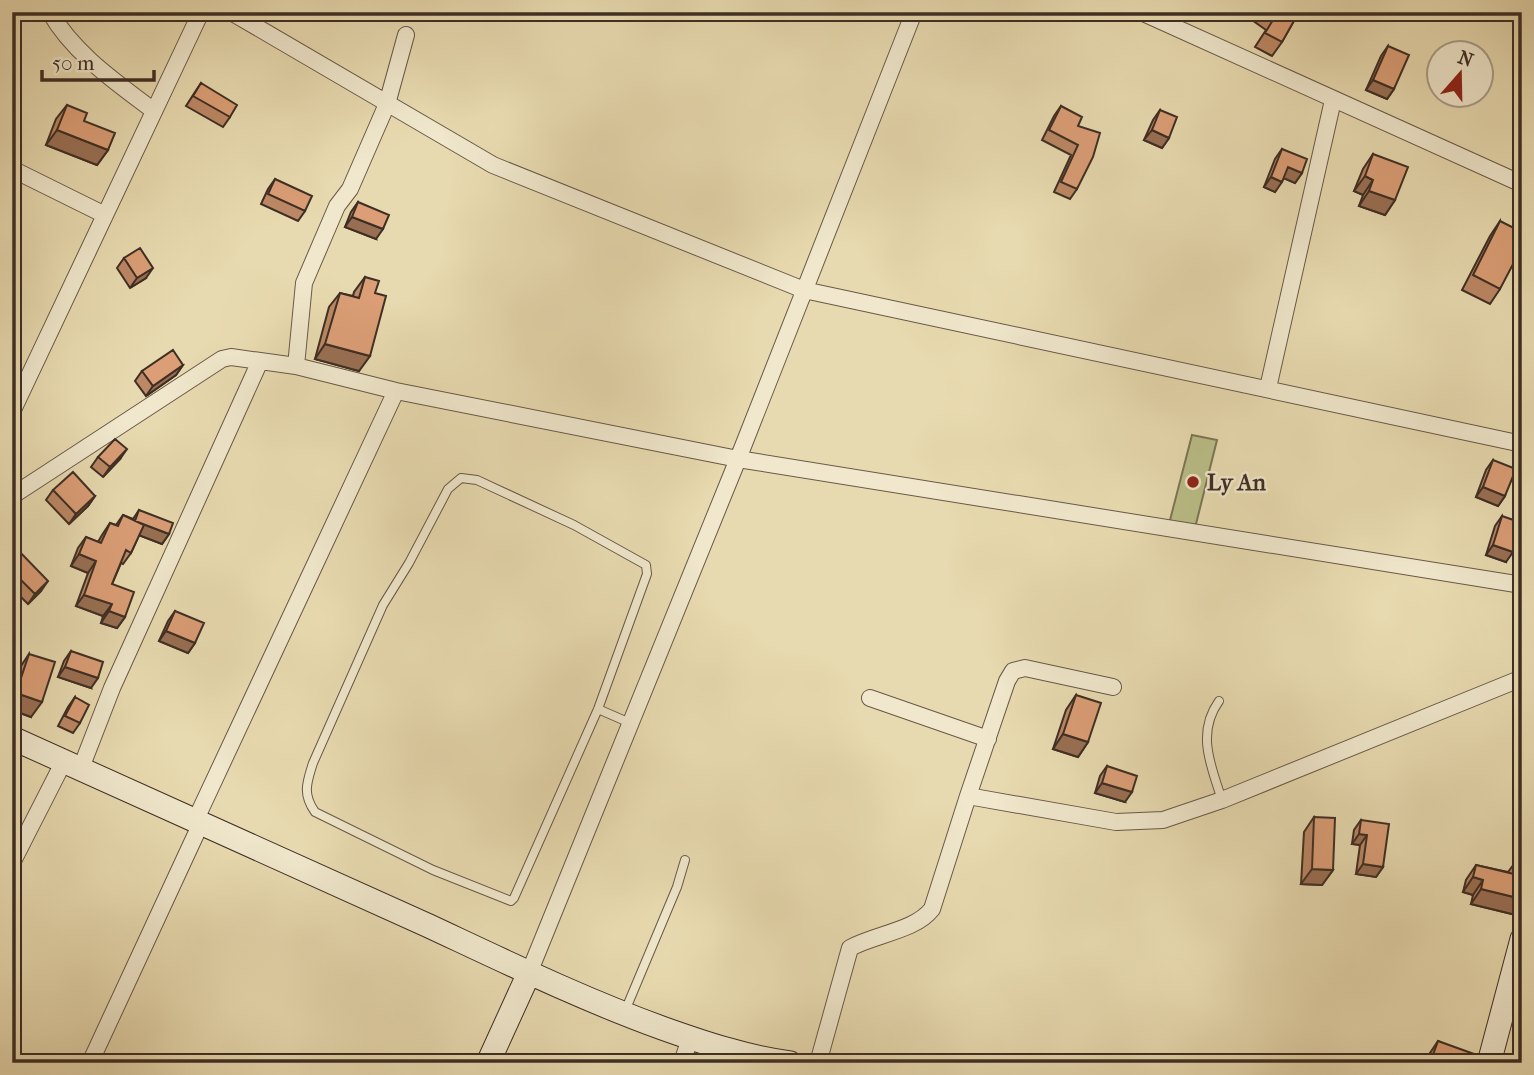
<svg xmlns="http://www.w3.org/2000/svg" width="1534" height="1075" viewBox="0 0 1534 1075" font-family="'IM FELL French Canon',serif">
<rect width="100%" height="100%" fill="#e8dab0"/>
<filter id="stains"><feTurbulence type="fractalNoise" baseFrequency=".00286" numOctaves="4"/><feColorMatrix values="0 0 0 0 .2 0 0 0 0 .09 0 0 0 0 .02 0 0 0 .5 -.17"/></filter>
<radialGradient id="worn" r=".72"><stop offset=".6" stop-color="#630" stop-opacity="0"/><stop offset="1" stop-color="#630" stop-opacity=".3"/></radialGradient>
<path fill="#babe88" stroke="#7c7656" stroke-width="2" d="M1192,435L1217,440L1195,528L1169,524Z"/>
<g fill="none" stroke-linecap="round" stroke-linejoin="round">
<defs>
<path id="lane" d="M461,478L477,480L574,525L646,565L647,574L598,709L514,898L511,901L433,870L315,812C302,794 307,782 313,763L383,605L409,563L448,489Z
M1219,701C1196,733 1211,766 1222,800
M598,709L630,723
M625,1011L677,887L685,860"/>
<path id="street" d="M50,12C73,53 117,83 154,111
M231,12L493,165L804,290L1522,444
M1141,12L1522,184
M12,169L105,215
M296,366L304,283L337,206L350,189L387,104L406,35
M1268,388L1333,100
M12,412L201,12
M12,496L222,359L231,357L296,366L396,391L738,459L1522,585
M870,698L988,739
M81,768L112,688L260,361
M968,796L1116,822L1163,820L1222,800L1522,678
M196,819L396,391
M12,863L64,761
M529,973L738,459L914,12
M90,1063L202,821
M682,1063L690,1038
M818,1063L850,948C875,934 915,931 932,909L968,796L1007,681L1013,671L1025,668L1113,687"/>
<path id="secondary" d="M12,738C151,800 290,862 429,926C506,962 582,999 662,1028C704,1043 746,1057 790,1063
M488,1063L529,973
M1489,1063L1522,939"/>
</defs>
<use href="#lane" stroke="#685947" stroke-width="10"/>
<use href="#street" stroke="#685947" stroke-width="18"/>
<use href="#secondary" stroke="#3e2e24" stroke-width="25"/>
<use href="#lane" stroke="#f0e7cc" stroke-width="8"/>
<use href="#street" stroke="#f0e7cc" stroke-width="16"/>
<use href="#secondary" stroke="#f0e7cc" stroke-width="23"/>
</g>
<path fill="#bc8865" stroke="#3e2e24" stroke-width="2" d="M1252,12H1299L1282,42L1272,56L1255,47L1266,30L1249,18Z
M1388,46L1394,89L1387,99L1366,90L1381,56Z
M201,83L230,117L223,127L186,106Z
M67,105L84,121L108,150L97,165L46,145L56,119Z
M1061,106L1078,126L1077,189L1070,199L1054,192L1071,155L1042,140L1054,116Z
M1160,110L1169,138L1162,148L1144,140L1153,120Z
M1282,149L1302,173L1295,183L1284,178L1275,192L1264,187L1275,159Z
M1373,154L1395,200L1385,215L1359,206L1363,195L1354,191L1363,169Z
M275,179L305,211L298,221L261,204L268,189Z
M358,202L376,239L345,227L351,212Z
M1500,221V289L1490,304L1462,290L1490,236Z
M124,258L146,278L130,288L117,268Z
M365,277L375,293L359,371L315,359L329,307L340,293L353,296L354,292Z
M183,365L176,375L146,396L135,381L142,371Z
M98,457L120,459L103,477L91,467Z
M1493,460L1505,496L1498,506L1476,497L1486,470Z
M53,490L95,496L88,506L69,524L46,500Z
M139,510L169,534L162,544L139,535L131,553L123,564L121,563L112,584L125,617L117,628L101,623L103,616L76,606L88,573L71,566L78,548L86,537L98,542L102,535L110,523L116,525L123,515L133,519Z
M1502,516L1506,562L1486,555L1495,526Z
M12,550L41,591L28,604L12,588Z
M175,611L195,643L188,653L159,641L168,621Z
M71,651L91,688L58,677L64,661Z
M29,654L31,717L12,710V688L19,669Z
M1076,695L1088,742L1078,757L1053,749L1066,710Z
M75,697L80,723L73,733L58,726L68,707Z
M1107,766L1125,802L1095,793L1100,776Z
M1314,817L1333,870L1322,885L1301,884L1304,832Z
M1361,820L1383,867L1376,877L1356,874L1360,845L1352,844L1354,830Z
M1517,860L1516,915L1471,904L1473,895L1463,892L1466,880L1476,865L1508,872Z
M1438,1041L1484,1063H1425L1428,1056Z"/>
<path fill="#996f53" stroke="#3e2e24" stroke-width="2" d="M1373,80L1394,89L1387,99L1366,90Z
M57,130L108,150L97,165L46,145Z
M1152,130L1169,138L1162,148L1144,140Z
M1288,167L1302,173L1295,183L1281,177Z
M1365,176L1373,180L1363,195L1354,191Z
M1271,177L1282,182L1275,192L1264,187Z
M1369,191L1395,200L1385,215L1359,206Z
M352,217L383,229L376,239L345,227Z
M153,268L146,278L130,288L137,278Z
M325,344L370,356L359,371L315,359Z
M183,365L176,375L146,396L153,386Z
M127,449L120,459L103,477L110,467Z
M1483,487L1505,496L1498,506L1476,497Z
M95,496L88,506L69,524L76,514Z
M135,521L169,534L162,544L128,531Z
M1493,545L1513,552L1506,562L1486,555Z
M79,554L96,561L88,573L71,566Z
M48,581L41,591L28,604L35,594Z
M84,595L112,604L103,616L76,606Z
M109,611L125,617L117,628L101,623Z
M166,631L195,643L188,653L159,641Z
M65,667L98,678L91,688L58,677Z
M16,693L42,702L31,717L12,710V699Z
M1063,734L1088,742L1078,757L1053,749Z
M1102,783L1132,792L1125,802L1095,793Z
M1359,834L1367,835L1360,845L1352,844Z
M1363,864L1383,867L1376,877L1356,874Z
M1312,869L1333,870L1322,885L1301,884Z
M1473,877L1483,880L1473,895L1463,892Z
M1481,889L1522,899V906L1516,915L1471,904Z"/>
<path fill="#db9e76" stroke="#3e2e24" stroke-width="2" d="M1271,12H1299L1282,42L1265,33L1276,15Z
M1388,46L1409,55L1394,89L1373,80Z
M201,83L237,105L230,117L193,96Z
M67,105L87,113L84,121L115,133L108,150L57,130Z
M1061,106L1082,117L1078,126L1100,133L1093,157L1077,189L1061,182L1078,145L1049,130Z
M1160,110L1177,117L1169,138L1152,130Z
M1282,149L1307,159L1302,173L1288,167L1282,182L1271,177Z
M1373,154L1408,167L1395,200L1369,191L1373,180L1365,176Z
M275,179L312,196L305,211L268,194Z
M358,202L389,215L383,229L352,217Z
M1500,221L1522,232V247L1500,289L1473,275Z
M140,248L153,268L137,278L124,258Z
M365,277L379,281L375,293L386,296L370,356L325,344L340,293L359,298Z
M173,350L183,365L153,386L142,371Z
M115,439L127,449L110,467L98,457Z
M1493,460L1516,469L1505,496L1483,487Z
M73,472L95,496L76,514L53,490Z
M139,510L173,523L169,534L135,521Z
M123,515L144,525L131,553L126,550L112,584L134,592L125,617L109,611L112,604L84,595L96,561L79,554L86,537L101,543L110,523L118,526Z
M1502,516L1522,523L1513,552L1493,545Z
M15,547L48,581L35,594L12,571V550Z
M175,611L204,623L195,643L166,631Z
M71,651L103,662L98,678L65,667Z
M29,654L55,662L42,702L16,693Z
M1076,695L1101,703L1088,742L1063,734Z
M75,697L89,705L80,723L65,716Z
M1107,766L1137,776L1132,792L1102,783Z
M1314,817L1335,818L1333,870L1312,869Z
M1361,820L1389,824L1383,867L1363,864L1367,835L1359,834Z
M1517,860L1522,861V899L1481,889L1483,880L1473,877L1476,865L1514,874Z
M1438,1041L1485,1058L1484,1063H1430Z"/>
<circle fill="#8f2418" stroke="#f0e7cc" stroke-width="2.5" cx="1193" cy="482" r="7"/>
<g text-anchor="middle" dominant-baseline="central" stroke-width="5" stroke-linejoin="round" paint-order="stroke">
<g font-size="23" font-weight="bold" fill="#3e2e24" stroke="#f0e7cc" text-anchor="start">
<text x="1207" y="482">Ly An</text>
</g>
</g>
<rect width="1534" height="1075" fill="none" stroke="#e8dab0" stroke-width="42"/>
<rect x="14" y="14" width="1506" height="1047" fill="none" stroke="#3e2e24" stroke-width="3.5"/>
<rect x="21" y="21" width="1492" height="1033" fill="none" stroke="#3e2e24" stroke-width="2"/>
<g transform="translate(1460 74) rotate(20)"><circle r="33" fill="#f0e7cc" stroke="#a99d89" stroke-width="2"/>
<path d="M0-5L12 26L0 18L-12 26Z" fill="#8f2418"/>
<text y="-10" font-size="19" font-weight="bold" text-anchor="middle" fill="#3e2e24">N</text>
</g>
<path d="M42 70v10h112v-10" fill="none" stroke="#3e2e24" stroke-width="3.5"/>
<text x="52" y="70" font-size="21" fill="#3e2e24" stroke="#f0e7cc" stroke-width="5" paint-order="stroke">50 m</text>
<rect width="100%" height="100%" filter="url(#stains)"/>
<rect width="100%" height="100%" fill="url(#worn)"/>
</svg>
